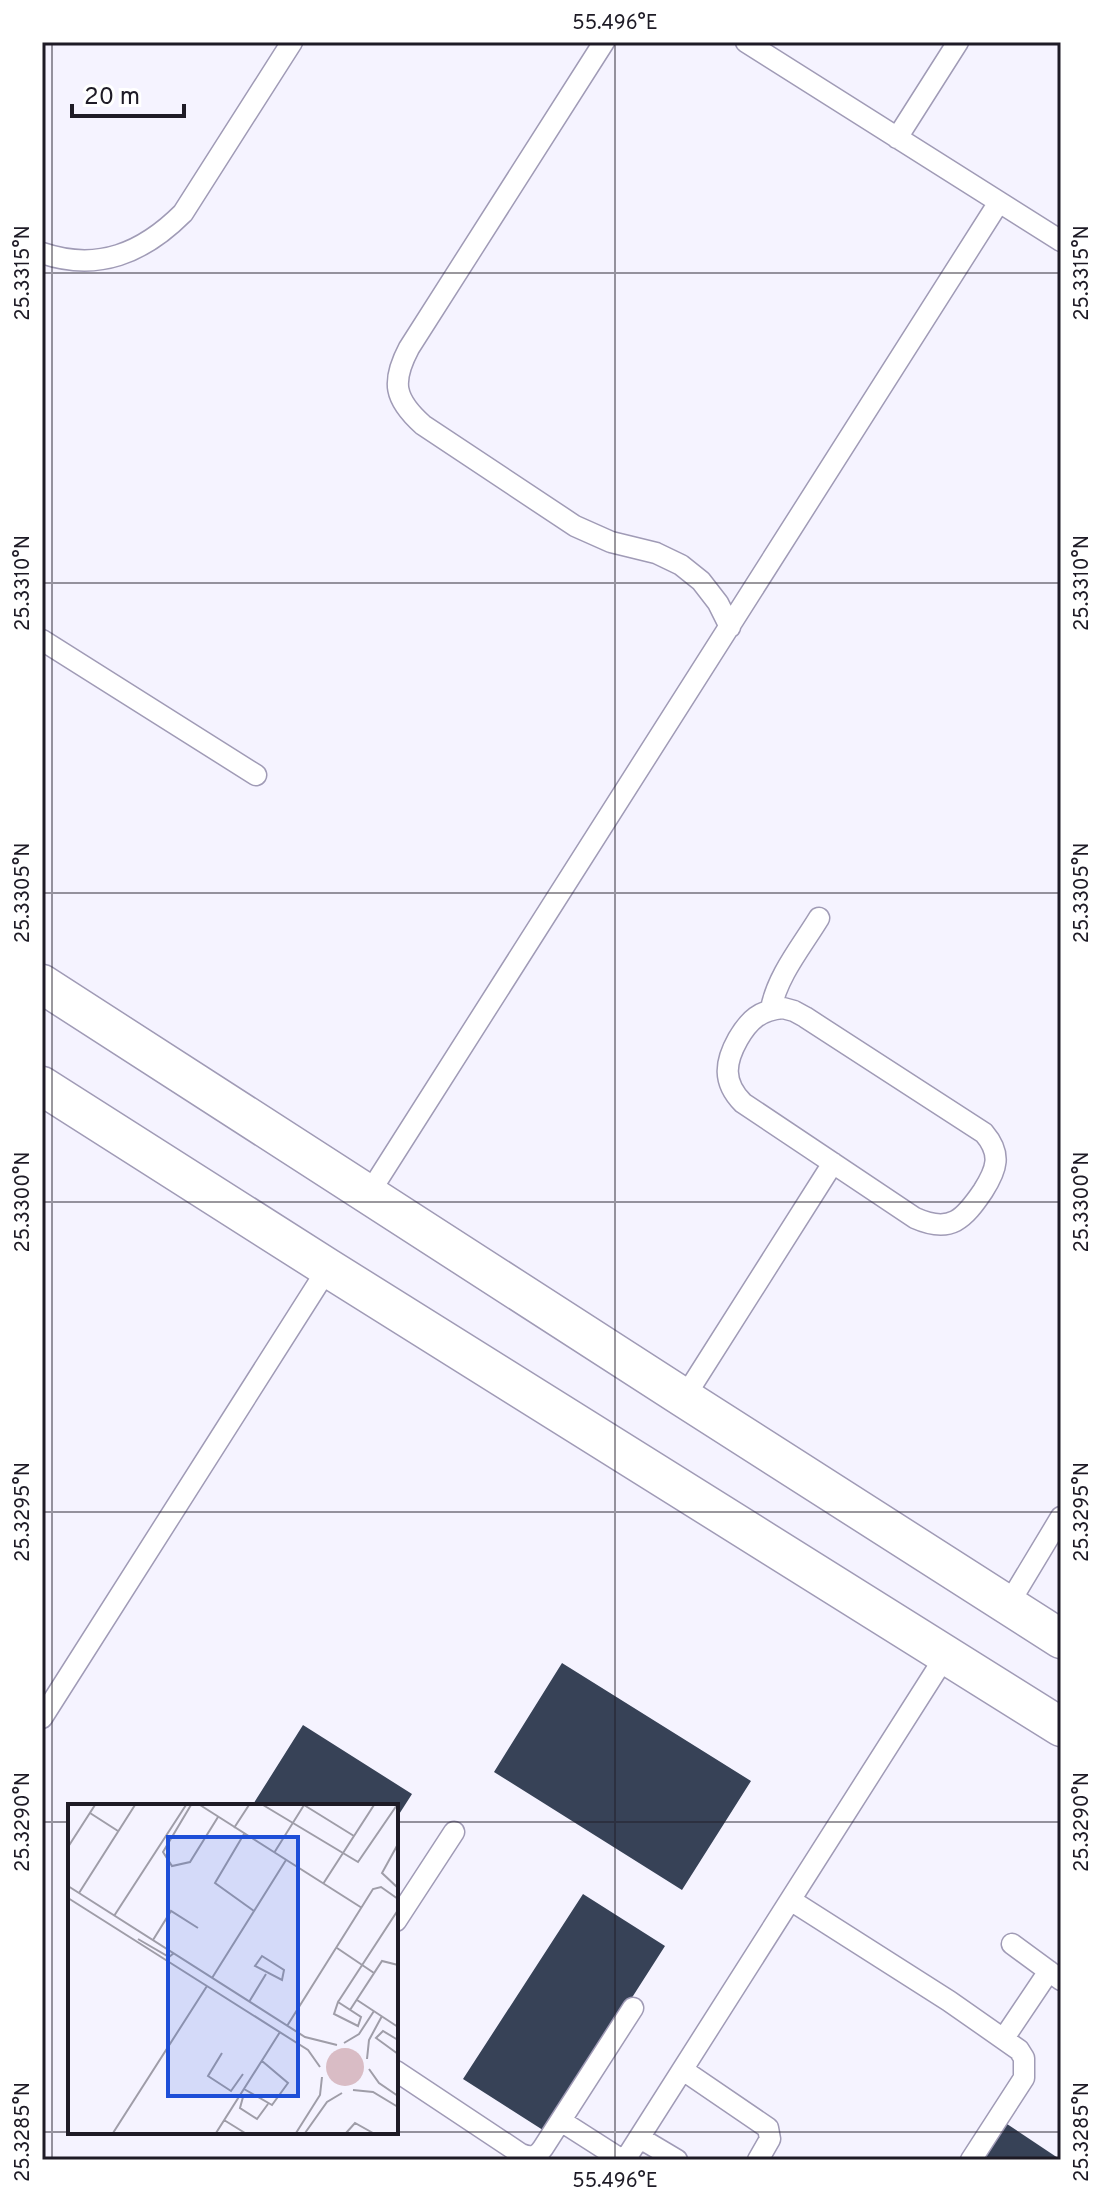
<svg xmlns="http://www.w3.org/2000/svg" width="1103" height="2202" viewBox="0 0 1103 2202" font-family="Overpass,sans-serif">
<rect width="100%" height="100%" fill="#f5f3ff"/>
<path fill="#374257" d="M562,1663L751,1781L682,1890L494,1772Z
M303,1725L412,1794L396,1819V1806H252Z
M583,1894L665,1946L546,2132L463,2079Z
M1004,2122L1061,2160H979Z"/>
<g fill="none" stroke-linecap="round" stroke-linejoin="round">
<defs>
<path id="service" d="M604,42L409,348C391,382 394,399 423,425L575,526L611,542L656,553L681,565L701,581L718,603L730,627
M746,42L1061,241
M897,138L958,42
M42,253C98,272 143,253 183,213L292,42
M42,640L256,775
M783,1008L794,1011L805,1017L984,1133C1002,1154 997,1169 983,1191C964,1219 951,1234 915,1218L743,1103C722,1082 725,1062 738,1039C749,1020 760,1010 783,1008Z
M771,1009C777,976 802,946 819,918
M368,1195L999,202
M684,1398L833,1163
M1008,1605L1061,1517
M42,1718L328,1268
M792,1901L949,2001L1019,2050L1024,2058V2078L971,2160
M396,1921L454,1832
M1012,1944L1061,1980
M1004,2038L1049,1971
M683,2070L768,2128L770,2139L758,2160
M396,2071L521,2154C531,2158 537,2157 543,2148L633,2008
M561,2121L622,2160
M640,2138L677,2160
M625,2160L946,1655"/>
<path id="minor" d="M42,984L684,1398L1061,1639
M42,1086L328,1268L1061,1727"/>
</defs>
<use href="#service" stroke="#a09bb6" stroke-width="23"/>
<use href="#minor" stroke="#a09bb6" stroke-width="41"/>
<use href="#service" stroke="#fff" stroke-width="20"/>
<use href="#minor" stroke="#fff" stroke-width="38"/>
</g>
<path fill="none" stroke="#1e1b26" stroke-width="2" stroke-opacity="0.45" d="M52,42V2160M615,42V2160M42,273H1061M42,583H1061M42,893H1061M42,1202H1061M42,1512H1061M42,1822H70M396,1822H1061M42,2132H70M396,2132H1061"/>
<g transform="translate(68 1804)">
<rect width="330" height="330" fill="#f5f3ff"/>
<path d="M258 263a19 19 0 1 1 38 0a19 19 0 1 1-38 0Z" fill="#d9bcc5"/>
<path fill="none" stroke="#9f9da8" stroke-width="2" d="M123,1L95,48L104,62L122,58L150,13M132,1L294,104M195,1L290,58L329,1M22,9L50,27M166,24L181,1M176,30L147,79L186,107M330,40L314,69L330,84M0,43L27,1M206,49L236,1L286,32M255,80L306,1M0,82L237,233L269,241M11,89L67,1M0,94L240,246L252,263M46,112L118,1M70,135L101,153L106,149M85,136L103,107L130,124M269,144L306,169M194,152L216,166L214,176L187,162ZM144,174L218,56M289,196L330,223M181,198L198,170M270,198L330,106M270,198L293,213L290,222L266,210ZM282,206L314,157L330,161M219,222L305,85L313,83L330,95M330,236L315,227L308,234L330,250M276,239L291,230L306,207M154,249L140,272L163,287L175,270M299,255L301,236L314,212M301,265L311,279L330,292M176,285L204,301L220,279L194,257M285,286L305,288L330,303M175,293L172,304L189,315L200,300M156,316L177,329M45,329L139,182M148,329L212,228M228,329L252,291L254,273M237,329L259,298L274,289M278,329L287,319L305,329"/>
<path fill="#1d4ed8" fill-opacity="0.15" stroke="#1d4ed8" stroke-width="4" d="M100,33H230V292H100Z"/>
<rect width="330" height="330" fill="none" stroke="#1e1b26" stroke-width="4"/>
</g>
<rect width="1103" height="2202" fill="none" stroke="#ffffff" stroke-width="88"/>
<path d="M72 104v12h112v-12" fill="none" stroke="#1e1b26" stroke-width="4"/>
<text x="84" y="104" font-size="24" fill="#1e1b26" stroke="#ffffff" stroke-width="6" paint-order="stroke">20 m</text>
<rect x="44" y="44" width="1015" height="2114" fill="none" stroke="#1e1b26" stroke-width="3"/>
<g font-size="20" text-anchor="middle" fill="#1e1b26">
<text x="615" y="29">55.496°E</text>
<text transform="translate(22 273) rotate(-90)" y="7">25.3315°N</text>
<text transform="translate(1081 273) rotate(-90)" y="7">25.3315°N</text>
<text transform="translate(22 583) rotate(-90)" y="7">25.3310°N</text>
<text transform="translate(1081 583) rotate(-90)" y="7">25.3310°N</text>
<text transform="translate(22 893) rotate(-90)" y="7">25.3305°N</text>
<text transform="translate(1081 893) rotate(-90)" y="7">25.3305°N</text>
<text transform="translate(22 1202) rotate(-90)" y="7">25.3300°N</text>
<text transform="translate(1081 1202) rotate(-90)" y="7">25.3300°N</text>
<text transform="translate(22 1512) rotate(-90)" y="7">25.3295°N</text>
<text transform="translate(1081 1512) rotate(-90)" y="7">25.3295°N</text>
<text transform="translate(22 1822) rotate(-90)" y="7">25.3290°N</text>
<text transform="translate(1081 1822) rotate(-90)" y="7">25.3290°N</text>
<text transform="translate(22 2132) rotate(-90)" y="7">25.3285°N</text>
<text transform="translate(1081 2132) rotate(-90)" y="7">25.3285°N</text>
<text x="615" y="2187">55.496°E</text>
</g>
</svg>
